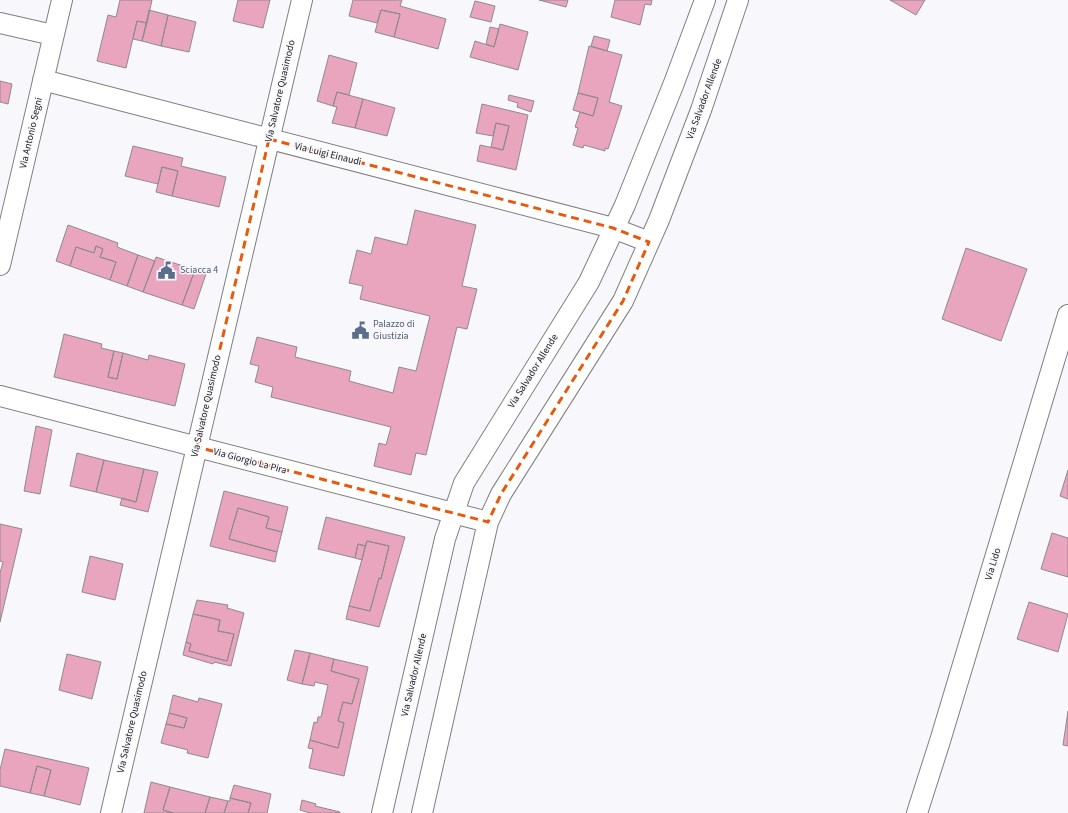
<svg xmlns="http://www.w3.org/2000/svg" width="1068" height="813" viewBox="0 0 1068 813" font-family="'Source Sans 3',sans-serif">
<rect width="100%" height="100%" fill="#f7f7fc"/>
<path fill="#e9a4be" stroke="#908a8c" d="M120,0H152L147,23L137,21L126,68L97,61L108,15L116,17Z
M238,0H270L263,28L233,21Z
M353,0H402L400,6L446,19L438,49L394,37L400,14L381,10L377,23L349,16Z
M539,0H568L566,7Z
M615,0H652L651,5L645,4L640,25L611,17Z
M890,0H925L916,15Z
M475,1L495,6L491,22L470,17Z
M149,10L168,15L161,46L142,41Z
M381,10L400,14L394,37L375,32Z
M168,15L196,22L189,52L161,46Z
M137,21L147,23L142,41L133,39Z
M500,24L528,32L518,70L470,57L475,41L494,47Z
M490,27L499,29L494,47L486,44Z
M594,36L610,40L607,51L591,46Z
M589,46L622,55L609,102L622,106L608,149L605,148V151L584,145L583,148L573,145L578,128L575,127L580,112L593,116L598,98L578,93Z
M329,55L357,63L349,95L337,92L333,106L317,101Z
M0,81L12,84L8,104L0,102Z
M337,92L363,99L355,128L332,123L337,107L333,106Z
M578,93L598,98L593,116L573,110Z
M509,95L534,101L531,112L517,107L518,103L508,100Z
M363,99L395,108L387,136L355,128Z
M482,104L528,115L516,170L477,161L480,145L503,150L509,126L496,123L493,136L476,133Z
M496,123L509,126L503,150L491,147Z
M133,146L183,158L181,166L226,177L219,207L172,196L178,171L162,167L158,184L125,176Z
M162,167L178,171L172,196L156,192Z
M415,210L476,225L462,286L477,289L467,329L457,327L426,455L416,453L411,475L374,466L379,443L386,445L391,427L271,397L273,387L255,382L259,366L250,364L257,337L297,347L295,357L351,371L349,381L393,393L399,367L416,371L430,316L360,299L363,286L349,283L357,250L371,254L375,237L407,245Z
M68,225L118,243L117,247L138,255L127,286L110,280L116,262L100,257L103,249L96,246L94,253L76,247L70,266L56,261Z
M96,246L103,249L100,257L116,262L110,280L70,266L76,247L94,253Z
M966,248L1027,269L1001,341L942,319Z
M138,255L155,261L143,292L127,286Z
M156,257L195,270L182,305L143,292Z
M195,270L206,274L194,309L182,305Z
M64,334L102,344L101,348L114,351L108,377L117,379L123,353L148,360L149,355L185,364L175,406L54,377Z
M114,351L123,353L117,379L108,377Z
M36,426L52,430L40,494L24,491Z
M77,453L104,460L96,492L70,486Z
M104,460L144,469L136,502L96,492Z
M144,469L158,472L148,512L120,505L122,498L136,502Z
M1068,470V499L1060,496Z
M224,491L288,507L282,532L266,528L269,517L238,508L229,539L277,552L275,562L210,546Z
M238,508L269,517L266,528L282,532L277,552L229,539Z
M326,517L405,537L379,627L346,619L349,606L370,611L379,578L381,579L389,546L367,541L365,546L358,544L355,558L318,549Z
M0,524L22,529L0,622V573L3,562L0,561Z
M1052,533L1068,538V577L1041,569Z
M367,541L389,546L381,579L379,578L370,611L349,606Z
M358,544L365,546L362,560L355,558Z
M90,556L123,564L115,600L82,592Z
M197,600L228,605L227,608L244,613L231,666L214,662L213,664L183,655L186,642L191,644L189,651L227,661L234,634L218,631L220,620L193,614Z
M1029,602L1068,614L1058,652L1017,639Z
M193,614L220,620L218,631L234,634L227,661L189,651L191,644L186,642Z
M295,650L310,653L302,684L287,680Z
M310,653L334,659L331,671L359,679L352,704L343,702L338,721L344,723L338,748L310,740L314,722L317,723L318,717H321L328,685L315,682L314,686L302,684Z
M67,654L101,662L92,699L59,690Z
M334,659L368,667L344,776L309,768L313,749L308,748L310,740L338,748L344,723L338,721L343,702L352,704L359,679L331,671Z
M173,695L198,702L199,698L222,704L208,758L187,753L188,750L161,743L166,724L184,728L187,718L169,713Z
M1068,711V746L1063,745Z
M169,713L187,718L184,728L166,724Z
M5,749L89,768L80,805L44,796L51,770L37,766L30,793L0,786V770Z
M37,766L51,770L44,796L30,793Z
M151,782L170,787L163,810L173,813H144Z
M234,785L271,794L267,813H248L251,803L230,798Z
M170,787L210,797L205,813H173L163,810Z
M210,797L228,801L224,813H205Z
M230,798L251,803L248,813H224L228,801H230Z
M302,800L316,804L315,806L340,812V813H310L300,810Z"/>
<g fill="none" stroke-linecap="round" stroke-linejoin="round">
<defs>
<path id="minor" d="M0,23L53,35
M43,80L613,228L649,242
M0,265L62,0
M0,396L488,522
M111,813L302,0
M382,813L445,539L464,483L589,282L625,205L674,83L705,0
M422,813L488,522L501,494L623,301L659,220L701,110L738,0
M917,813L940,741L1068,315"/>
</defs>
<use href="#minor" stroke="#7f7e84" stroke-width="22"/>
<use href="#minor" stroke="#fff" stroke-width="20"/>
</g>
<path fill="none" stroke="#e8590c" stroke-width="3" stroke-dasharray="8 5" stroke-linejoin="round" d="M269,139L613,228L649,242L623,301L501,494L488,522L197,447Z"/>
<defs>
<symbol id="civic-bare" viewBox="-9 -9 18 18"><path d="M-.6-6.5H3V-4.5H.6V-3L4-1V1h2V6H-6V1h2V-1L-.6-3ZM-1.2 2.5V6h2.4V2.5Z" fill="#5c6f8a" stroke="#f7f7fc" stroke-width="2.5" paint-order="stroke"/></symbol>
</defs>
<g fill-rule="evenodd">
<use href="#civic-bare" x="154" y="258" width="25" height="25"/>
<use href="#civic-bare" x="348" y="318" width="25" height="25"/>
</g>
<g text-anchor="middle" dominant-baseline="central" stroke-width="3" stroke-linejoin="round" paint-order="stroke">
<g font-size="10" fill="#1c1c1e" stroke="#f7f7fc">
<text transform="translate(280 91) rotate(-77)">Via Salvatore Quasimodo</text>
<text transform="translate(704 99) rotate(-70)">Via Salvador Allende</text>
<text transform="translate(31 133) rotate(-77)">Via Antonio Segni</text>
<text transform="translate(328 154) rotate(14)">Via Luigi Einaudi</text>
<text transform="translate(533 371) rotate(-58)">Via Salvador Allende</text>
<text transform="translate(206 406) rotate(-77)">Via Salvatore Quasimodo</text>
<text transform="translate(250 461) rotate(15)">Via Giorgio La Pira</text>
<text transform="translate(993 564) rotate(-73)">Via Lido</text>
<text transform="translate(414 675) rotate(-77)">Via Salvador Allende</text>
<text transform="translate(132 722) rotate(-77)">Via Salvatore Quasimodo</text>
</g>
<g font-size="10" fill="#4e5e75" stroke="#f7f7fc" text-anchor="start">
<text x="180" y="270">Sciacca 4</text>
<text x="373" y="324">Palazzo di<tspan x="373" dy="12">Giustizia</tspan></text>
</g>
</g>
</svg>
